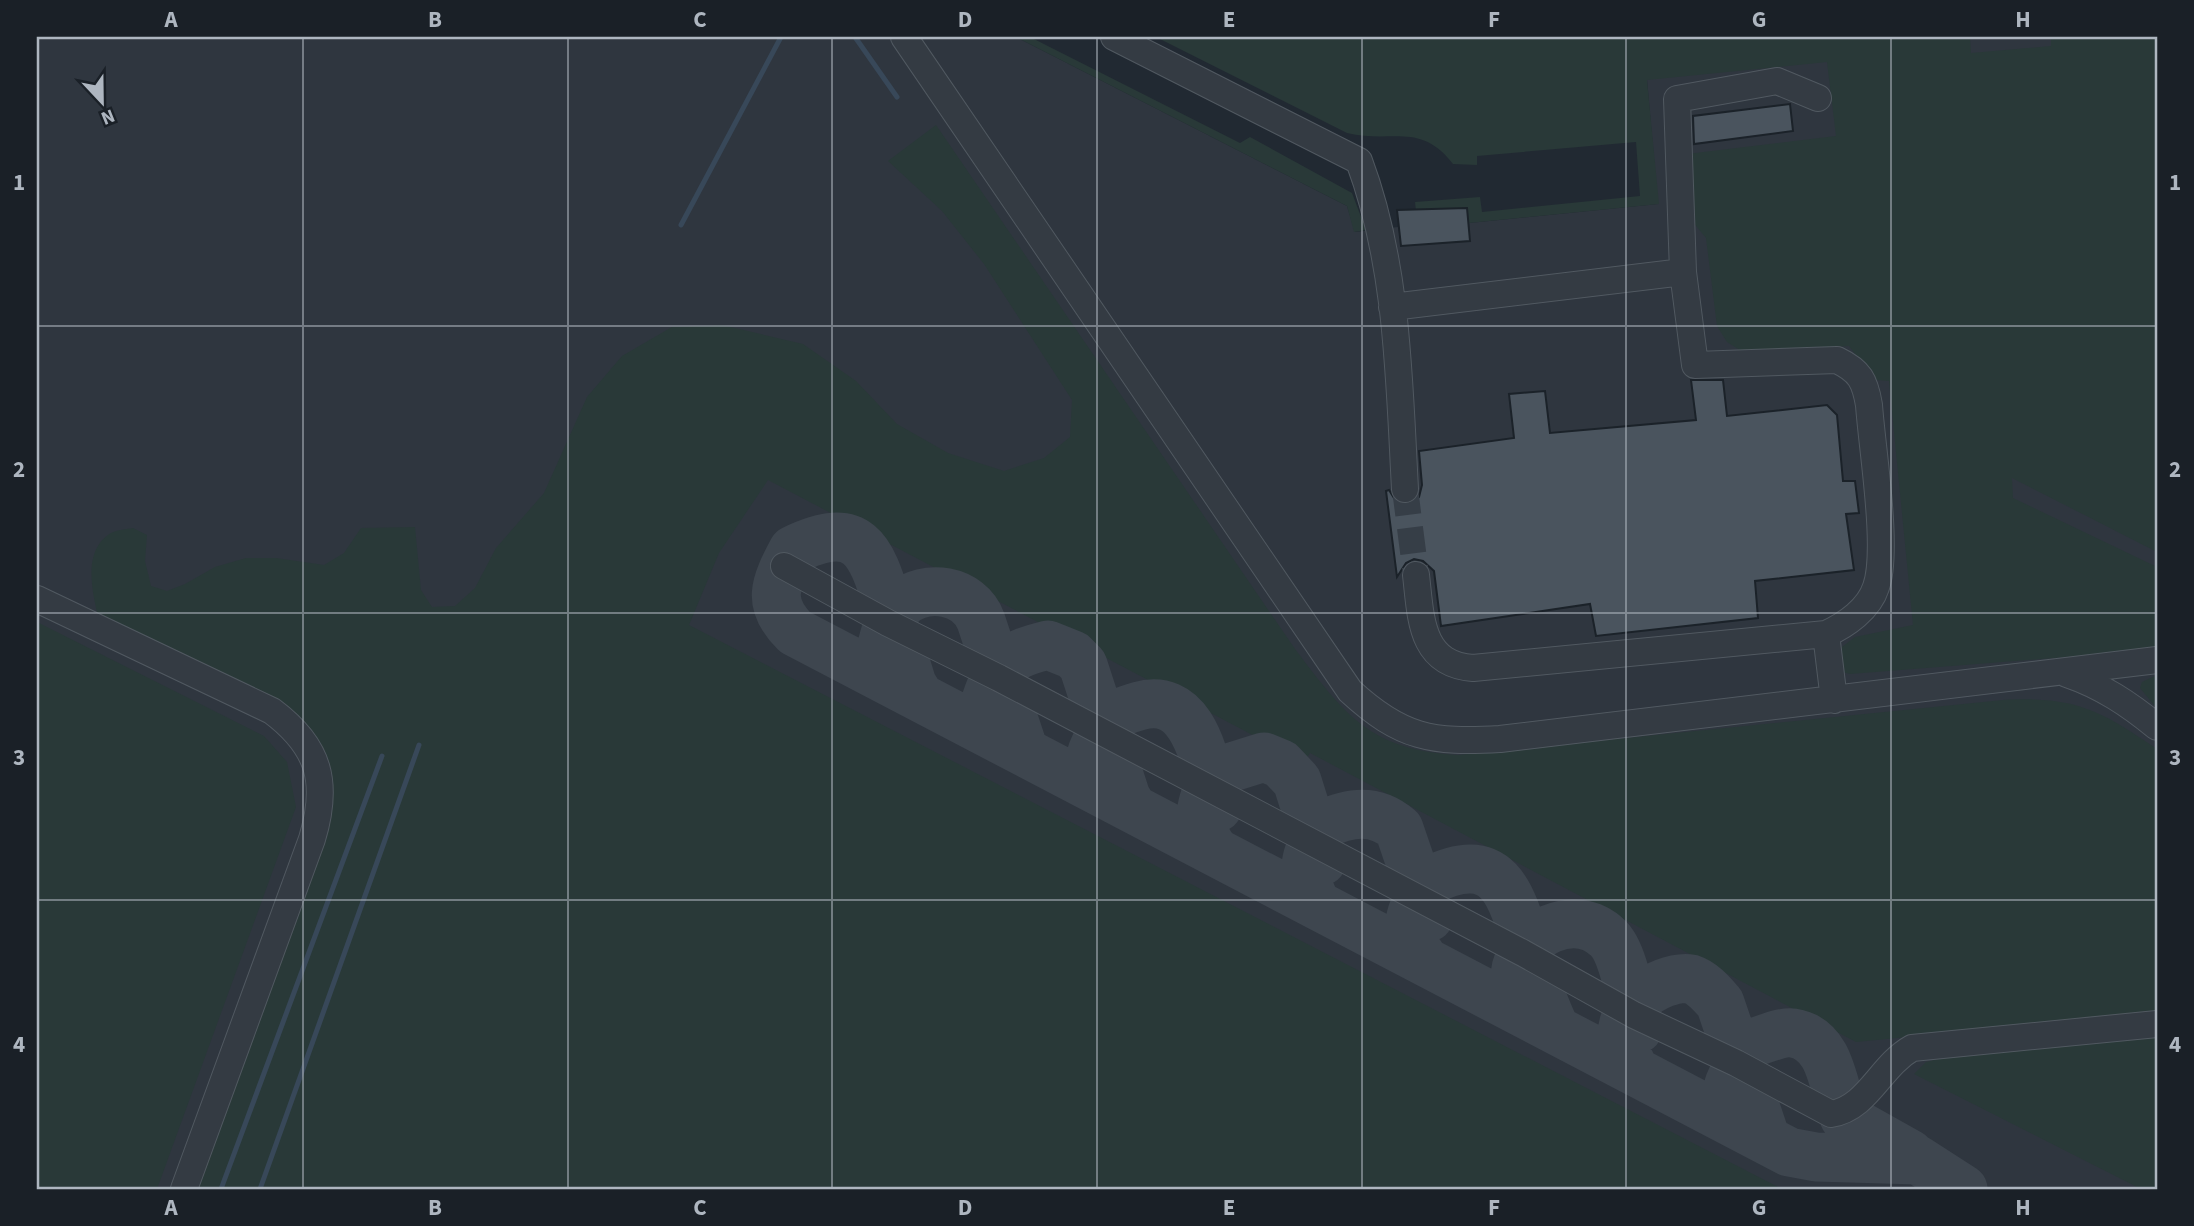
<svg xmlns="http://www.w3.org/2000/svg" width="2194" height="1226" viewBox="0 0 2194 1226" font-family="'Source Sans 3',sans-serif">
<rect width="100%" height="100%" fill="#212932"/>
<path fill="#2f363f" d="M37,37H1016L1347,206L1355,232L1398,227L1401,245L1470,241L1469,223L1658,204L1647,80L1222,37H2157V1189H37Z"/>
<path fill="#293938" d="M1016,37H1030L1240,143L1250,137L1352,193L1366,230L1354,232L1347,206Z
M1156,37H1970L1971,53L2051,46V37H2157V552L2012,478L2013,498L2157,567V650L1850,674L1842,672L1838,666L1842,647L1855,637L1913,625L1889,381L1864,379L1861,362L1849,346L1743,352L1727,342L1717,326L1706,238L1692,221L1687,154L1836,136L1827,62L1647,80L1659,204L1469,223L1467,208L1416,211L1415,202L1480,197L1482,212L1640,196L1636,142L1477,156V165L1453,164C1420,121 1392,144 1347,133Z
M936,125L1295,649C1345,715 1370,750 1458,755L2003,700C2075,696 2100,710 2157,749V1013L1856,1042L1310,753L1304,762L768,480L719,553L689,625L1782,1189H190L326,804L312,745L99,621C93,594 81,551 111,533C117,530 127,529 133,528L147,535L145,561L151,586L167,591L185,584L215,567L246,558H276L324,565L344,553L361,528L415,527L421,590L432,607L455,606L475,588L496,548L544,493L587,397L622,356L672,327L722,325L803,344L856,381L897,424L948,453L1004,471L1044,458L1070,437L1072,400L984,264L942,211L888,161Z
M37,622L264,736L287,762L296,807L157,1189H37Z
M2157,675V709L2140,688L2142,682Z
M2157,1037V1189H2141L1914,1074L1926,1062L1948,1057Z"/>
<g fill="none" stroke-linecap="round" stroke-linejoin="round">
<path stroke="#384859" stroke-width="5" d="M855,37L897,97
M681,225L781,37
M221,1189L382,756
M260,1189L419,745"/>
<path stroke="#3e464f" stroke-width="49" d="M882,645C886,631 889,614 901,604C926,583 969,589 981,621L1024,751
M920,697L912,684C904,658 896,632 888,606C871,549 859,518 793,550C775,584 766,603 795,632L1789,1152L1816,1157L1918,1160L1963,1189
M986,700C999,661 1009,655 1048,645L1073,655L1083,665L1126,797L1132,807
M1092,752C1105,722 1107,715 1139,706C1197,690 1205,767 1218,807
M1214,850C1193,823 1201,800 1216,772L1264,757L1281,764L1297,781L1322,861
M1316,903C1299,873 1305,854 1322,825C1350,812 1375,808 1399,829L1429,917
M1424,960C1400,927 1410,912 1429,881C1502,844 1513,899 1529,956C1536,981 1544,1006 1555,1028
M1515,975C1519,933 1575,906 1608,938C1625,954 1631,1005 1638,1029
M1630,1061C1610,1028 1631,996 1664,983C1672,980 1681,977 1691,979C1703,983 1712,994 1720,1003L1766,1139
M1729,1084L1746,1045C1759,1042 1780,1031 1793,1033C1832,1039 1833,1088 1844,1117L1910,1154"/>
</g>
<path fill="#4a545e" stroke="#1b2229" stroke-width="2" d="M1790,104L1793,131L1694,144L1693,116Z
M1467,208L1470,241L1401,246L1397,210Z
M1691,380H1723L1727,416L1827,405L1837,415L1843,481H1855L1859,513L1846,514L1854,570L1755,581L1758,618L1596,636L1590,604L1441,626L1434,571L1423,561L1414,559L1406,563L1397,577L1386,491L1389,490L1397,503L1405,505L1419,497L1422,485L1419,451L1514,438L1509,394L1545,391L1550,433L1696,420Z"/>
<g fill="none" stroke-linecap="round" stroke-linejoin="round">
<path stroke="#363e47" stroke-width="26" stroke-dasharray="26 13" stroke-linecap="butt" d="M1405,489L1416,575"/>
<defs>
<path id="minor" d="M904,37L1350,691C1401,738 1432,743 1500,739L2157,660
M1114,37L1359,161C1398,265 1399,379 1405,489
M1683,272L1677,99L1777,81L1818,98
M1392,307L1683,272L1695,365L1837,360C1860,371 1865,381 1869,405C1872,449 1889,550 1876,587C1869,609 1846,625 1826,634L1473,668C1420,664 1421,618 1416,575
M784,566L888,623L999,678L1523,953L1634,1015L1736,1063L1831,1114C1868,1108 1880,1066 1912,1048L2157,1024
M37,599L272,711C320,747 329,783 312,839L184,1189
M1826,634L1834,700
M2067,674C2102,686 2129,704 2157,727"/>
</defs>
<use href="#minor" stroke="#515961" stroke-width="28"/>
<use href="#minor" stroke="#343b43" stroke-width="26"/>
</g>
<path fill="none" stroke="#aeb6c0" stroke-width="2" stroke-opacity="0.55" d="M303,37V1189M568,37V1189M832,37V1189M1097,37V1189M1362,37V1189M1626,37V1189M1891,37V1189M37,326H2157M37,613H2157M37,900H2157"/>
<rect width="2194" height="1226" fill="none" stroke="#1a2027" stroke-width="77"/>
<g transform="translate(102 102) rotate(158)" stroke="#1a2027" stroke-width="5" paint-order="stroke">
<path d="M0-5L12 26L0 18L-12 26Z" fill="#aeb6c0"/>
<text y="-10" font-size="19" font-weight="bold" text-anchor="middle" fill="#aeb6c0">N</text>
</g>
<rect x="38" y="38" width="2118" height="1150" fill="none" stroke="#aeb6c0" stroke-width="2.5"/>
<g font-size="23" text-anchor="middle" font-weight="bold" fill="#aeb6c0">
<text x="171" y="27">A</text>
<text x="435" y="27">B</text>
<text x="700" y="27">C</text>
<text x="965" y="27">D</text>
<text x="1229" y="27">E</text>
<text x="1494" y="27">F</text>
<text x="1759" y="27">G</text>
<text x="2023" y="27">H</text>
<text x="19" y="190">1</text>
<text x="2175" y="190">1</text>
<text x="19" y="477">2</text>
<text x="2175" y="477">2</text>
<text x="19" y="765">3</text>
<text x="2175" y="765">3</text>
<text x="19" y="1052">4</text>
<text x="2175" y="1052">4</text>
<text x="171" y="1215">A</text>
<text x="435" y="1215">B</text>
<text x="700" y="1215">C</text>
<text x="965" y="1215">D</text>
<text x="1229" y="1215">E</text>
<text x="1494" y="1215">F</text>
<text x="1759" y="1215">G</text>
<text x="2023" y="1215">H</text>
</g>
</svg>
